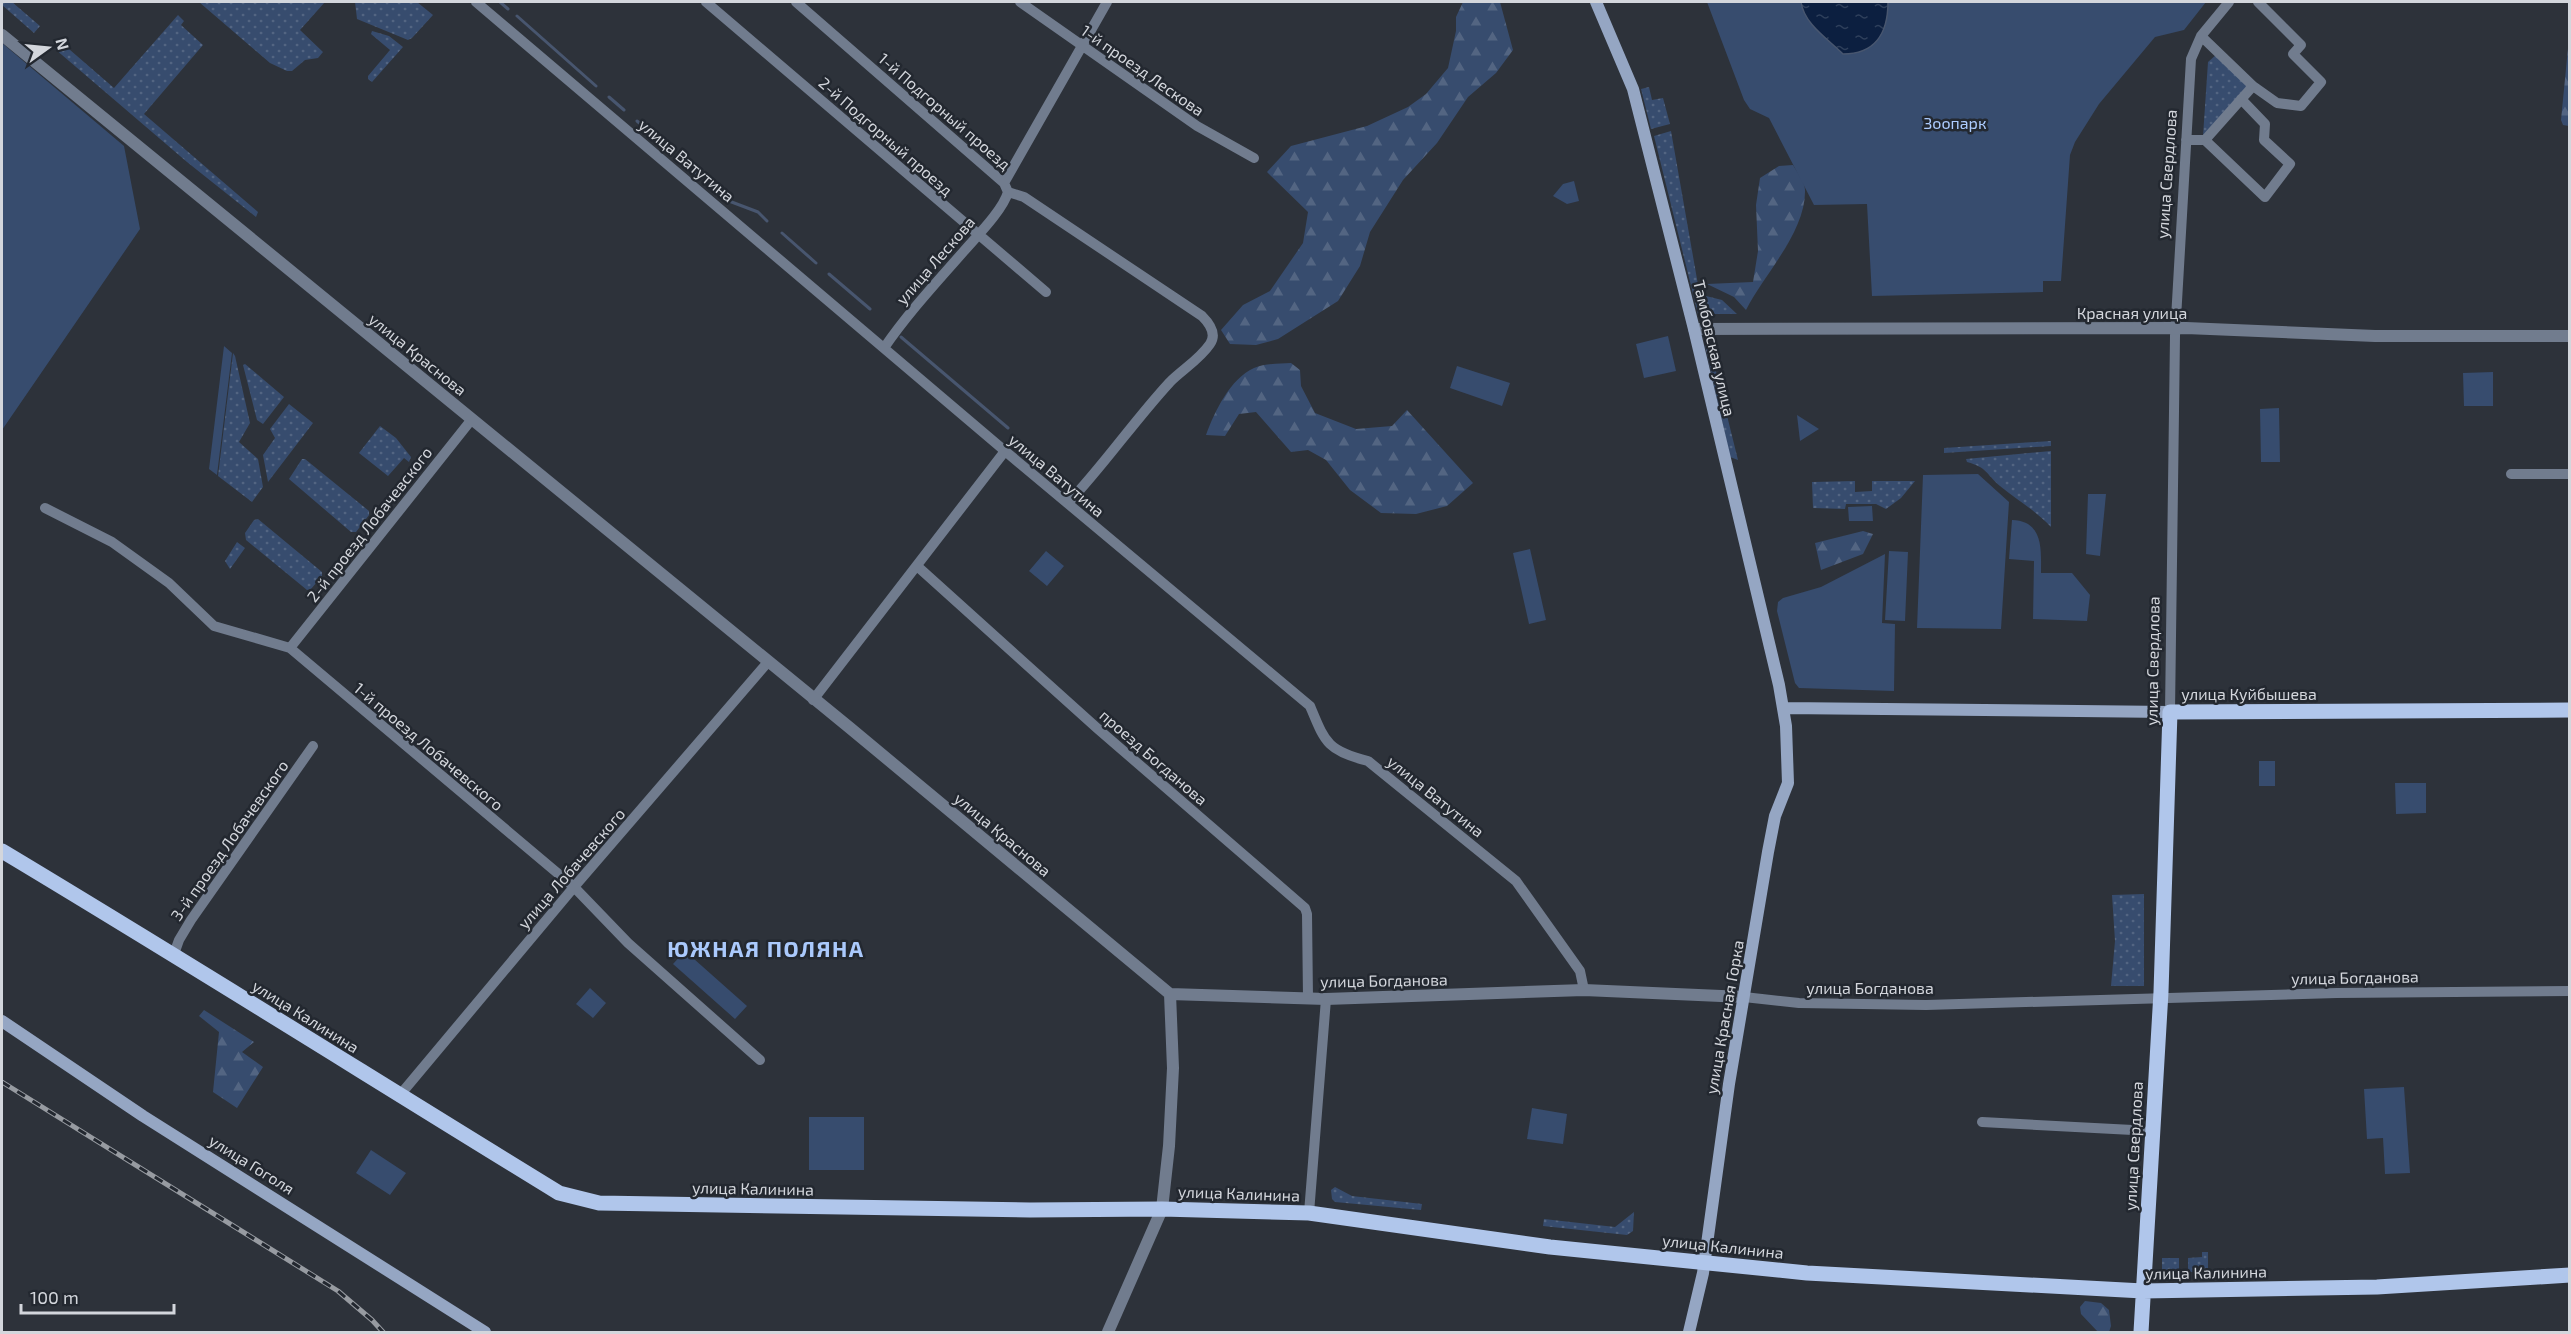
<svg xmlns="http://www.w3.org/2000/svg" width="2571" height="1334" viewBox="0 0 2571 1334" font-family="'Exo 2',sans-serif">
<defs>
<pattern id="grass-dots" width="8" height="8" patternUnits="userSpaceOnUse" patternTransform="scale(1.5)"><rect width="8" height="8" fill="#374c6e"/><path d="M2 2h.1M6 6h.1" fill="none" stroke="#536582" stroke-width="1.8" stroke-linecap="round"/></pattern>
<pattern id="forest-firs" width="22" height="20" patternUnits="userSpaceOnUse" patternTransform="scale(1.5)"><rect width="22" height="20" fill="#374c6e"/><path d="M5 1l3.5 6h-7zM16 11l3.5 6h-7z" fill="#536582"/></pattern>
<pattern id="water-ripples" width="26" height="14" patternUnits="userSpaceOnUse" patternTransform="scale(1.5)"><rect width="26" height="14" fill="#0c1f40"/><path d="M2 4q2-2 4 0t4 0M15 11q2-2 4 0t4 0" fill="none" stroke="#2e3f5b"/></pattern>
</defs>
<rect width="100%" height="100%" fill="#2d323a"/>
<path fill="url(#grass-dots)" d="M2,2H12L40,26L34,33L2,5Z
M199,2H325L300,30L323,52L318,58L305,60L292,71H287L270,63Z
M355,2H417L433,15L412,38L408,40L357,19Z
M178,15L184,21L181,25L203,45L144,114L258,212L256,217L187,162L55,49L59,43H62L114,88Z
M372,31L389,36L403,47L372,82L368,79V76L390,50L371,34Z
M2217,54L2249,86L2203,136L2208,62Z
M1649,87L1652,100L1663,98L1670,124L1651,129L1641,89Z
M1671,131L1704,319L1698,314L1654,136Z
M1702,295L1722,300L1737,314H1707Z
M1709,343L1738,460L1730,457L1705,345Z
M233,353L235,356L250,423L239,442L258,459L263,487L252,502L218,476Z
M245,364L284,397L263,424L257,420L243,365Z
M289,404L313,423L268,482L263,455L275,438L270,429Z
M380,426L396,438L411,457L409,462L404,458L388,476L359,453Z
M2051,441V446L1944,453V448Z
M2051,451V527C2035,510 2017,500 2000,486C1985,473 1988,468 1967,462L1966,459Z
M302,459H305L369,511V515L356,532H351L289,479Z
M1855,481V492L1872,491V481H1915L1901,498L1886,509L1876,504H1846L1845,509L1813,508L1812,482Z
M258,519L322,572V576L311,589L307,590L246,540L245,533L254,520Z
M237,542L245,548L230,569L225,561Z
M2144,894V986H2111L2115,941L2112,895Z
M1335,1187L1352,1196L1422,1204L1421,1210L1335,1202L1332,1199L1331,1190Z
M1634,1212L1633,1231L1627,1235L1543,1226L1544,1219L1615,1227Z
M2202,1252H2208V1272H2188V1258L2202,1257Z
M2162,1258H2179V1273H2162Z"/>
<path fill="url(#forest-firs)" d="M1463,2H1500L1513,50L1496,73L1468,97L1437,143L1403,180L1370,232L1360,266L1338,301L1278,339L1256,345L1230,344L1221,330L1243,305L1270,291L1303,243L1308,212L1267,172L1291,146L1367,126L1408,107L1426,94L1448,68L1456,31V17Z
M2569,38L2570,126H2569L2563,125L2561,120Z
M1793,165C1797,172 1805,182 1805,190C1806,232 1764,274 1746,310L1734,297L1707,284L1753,282L1758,251L1756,205L1760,178L1779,166Z
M1291,363L1300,370L1301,386L1315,413L1356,429L1392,426L1407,410L1473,483L1447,506L1416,514L1381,513L1350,490L1326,460L1308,450L1291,452L1256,412L1239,414L1225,436L1206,435C1215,411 1230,379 1254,368C1265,363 1280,364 1291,363Z
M1863,531L1873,534L1863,554L1821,570L1815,543Z
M204,1010L254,1042L242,1052L263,1067L237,1108L213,1092L219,1032L199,1016Z
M2085,1301L2101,1303L2109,1310L2111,1326L2109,1332H2098L2081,1314L2080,1307Z"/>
<path fill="#374c6e" d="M1707,2H2206L2184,30L2155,37L2099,104L2075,142L2070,155L2061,281H2043V292L1872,296L1867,204L1814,205L1769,118L1750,109L1744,100Z
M2,43L124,146L140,229L2,430Z
M1574,181L1579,201L1567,204L1553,196L1563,184Z
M1668,336L1676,371L1644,378L1636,344Z
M224,346L232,353L217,475L209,469Z
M1457,366L1510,383L1502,406L1450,388Z
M2493,372V406H2464L2463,373Z
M2279,408L2280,462H2261L2260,409Z
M1797,415L1819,429L1800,441Z
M1978,474L2009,502L2001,629L1917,628L1923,475Z
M2088,494H2106L2100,556L2086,554Z
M1872,506L1873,521H1849L1848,507Z
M2012,520C2044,521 2041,550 2041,573H2072L2090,595L2087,621L2033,619L2034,561L2009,559Z
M1530,549L1546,620L1529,624L1513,553Z
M1046,551L1064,566L1047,586L1029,571Z
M1889,551L1908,552L1905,621L1885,620Z
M1885,554L1882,623L1895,624L1894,691L1799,688L1795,683L1777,611L1778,602L1783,598L1821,587Z
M2259,761H2275V786H2259Z
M2395,783H2426V813L2396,814Z
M685,951L747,1006L735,1019L673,964Z
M590,988L606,1003L593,1018L576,1004Z
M2404,1087L2410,1173L2385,1174L2383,1138L2367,1139L2364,1089Z
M1532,1108L1567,1114L1563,1144L1527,1139Z
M809,1117H864V1170H809Z
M371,1150L406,1173L390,1195L356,1173Z"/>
<path fill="url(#water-ripples)" stroke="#48566f" stroke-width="1.5" d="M1801,2H1888C1888,32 1876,54 1843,54C1828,39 1804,24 1801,2Z"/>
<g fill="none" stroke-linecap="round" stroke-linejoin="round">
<path stroke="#48566f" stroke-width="3" d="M500,2L508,9
M517,16L596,86
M609,97L624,110
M637,121L667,147
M679,158L700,176
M712,187L729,201L758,212L767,221
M782,233L816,263
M829,274L870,309
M901,337L1008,428"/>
<path stroke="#717c8e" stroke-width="10" d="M476,2L1005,451L1310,706C1325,742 1327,751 1368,761L1516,881L1580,971L1584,990
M706,2L1046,292
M796,2L1004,183L1008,192L1024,197L1202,316C1209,323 1217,334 1210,344C1200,359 1182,370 1170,382C1134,421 1104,465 1068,503
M1020,2L1197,126L1254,158
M2201,36L2253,86L2205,140
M2253,86L2277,103L2301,106L2321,82L2293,54L2301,45L2258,2
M2186,140H2205L2265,197L2290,164L2264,140L2265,124L2241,99
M1004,183L1107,2
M884,348C908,313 936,283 964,251C977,236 1003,210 1008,192
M2511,474H2570
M45,508L112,542L169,583L214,626L290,648L574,887L628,943L760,1060
M917,566L1098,729L1305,908L1307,914L1308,998
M290,648L472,419
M813,700L1005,451
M2170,712L2175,336L2191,59L2201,36L2229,2
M174,954L179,940L191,920L313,746
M1744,997L1799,1003L1926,1005L2337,993L2570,991
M400,1095L574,887L768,662
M1982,1122L2152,1131
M1309,1213L1326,999"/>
<path stroke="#717c8e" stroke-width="12" d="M2,35L850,728L1170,994
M1694,329L2186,328L2375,336H2570
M1170,994L1326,999L1584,990L1744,997
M1108,1332L1162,1209L1169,1146L1173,1068L1170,994"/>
<path stroke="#95a6c3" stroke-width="12" d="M1596,2L1633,89L1694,329L1779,685L1786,726L1788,783L1775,816L1768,852L1729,1084L1703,1273L1689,1332
M1784,708L2170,712
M2,1021L143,1116L485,1332"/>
<path stroke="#b0c6eb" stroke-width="15" d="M2,851C189,963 373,1079 559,1193L599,1203L1030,1210L1162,1209L1309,1213L1550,1247L1807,1273L2143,1291L2377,1287L2570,1275
M2141,1332L2161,992L2170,712L2570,710"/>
<defs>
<path id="rail" d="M2,1082L338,1291L372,1320L383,1332"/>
</defs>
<use href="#rail" stroke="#979ba1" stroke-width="5"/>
<use href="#rail" stroke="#232830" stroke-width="3" stroke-dasharray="9" stroke-linecap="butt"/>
</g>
<g text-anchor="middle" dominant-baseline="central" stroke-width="5" stroke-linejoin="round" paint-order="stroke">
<g font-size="16" fill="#d3d6dc" stroke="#232830">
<text transform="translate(1143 70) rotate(35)">1-й проезд Лескова</text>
<text transform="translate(945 111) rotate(41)">1-й Подгорный проезд</text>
<text transform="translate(886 136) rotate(41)">2-й Подгорный проезд</text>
<text transform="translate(687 160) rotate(40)">улица Ватутина</text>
<text transform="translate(2166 174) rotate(-86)">улица Свердлова</text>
<text transform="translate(935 260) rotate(-49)">улица Лескова</text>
<text x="2132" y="312">Красная улица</text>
<text transform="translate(1715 348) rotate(77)">Тамбовская улица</text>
<text transform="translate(418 354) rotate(39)">улица Краснова</text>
<text transform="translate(1057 475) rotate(40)">улица Ватутина</text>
<text transform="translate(369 524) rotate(-52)">2-й проезд Лобачевского</text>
<text transform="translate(2152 661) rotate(-89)">улица Свердлова</text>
<text x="2249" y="693">улица Куйбышева</text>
<text transform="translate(429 746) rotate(40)">1-й проезд Лобачевского</text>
<text transform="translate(1154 757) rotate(41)">проезд Богданова</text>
<text transform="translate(1436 796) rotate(39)">улица Ватутина</text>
<text transform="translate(1003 834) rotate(40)">улица Краснова</text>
<text transform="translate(229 840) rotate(-55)">3-й проезд Лобачевского</text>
<text transform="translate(571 868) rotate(-49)">улица Лобачевского</text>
<text transform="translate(2355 977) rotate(-1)">улица Богданова</text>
<text transform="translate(1384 980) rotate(-1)">улица Богданова</text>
<text x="1870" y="987">улица Богданова</text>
<text transform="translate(306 1016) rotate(32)">улица Калинина</text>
<text transform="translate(1724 1017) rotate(-80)">улица Красная Горка</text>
<text transform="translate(2133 1146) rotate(-87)">улица Свердлова</text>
<text transform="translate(252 1164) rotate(32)">улица Гоголя</text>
<text transform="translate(753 1188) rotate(1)">улица Калинина</text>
<text transform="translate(1239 1193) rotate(2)">улица Калинина</text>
<text transform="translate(1723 1246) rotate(6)">улица Калинина</text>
<text transform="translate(2206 1272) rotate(-1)">улица Калинина</text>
</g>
<g font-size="16" fill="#adccff" stroke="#232830">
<text x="1955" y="122">Зоопарк</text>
</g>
<g font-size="22" font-weight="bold" letter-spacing="1.5" fill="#aac9fc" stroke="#232830">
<text x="766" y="948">ЮЖНАЯ ПОЛЯНА</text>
</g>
</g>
<rect width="2571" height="1334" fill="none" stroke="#d3d6dc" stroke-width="6"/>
<g transform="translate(48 48) rotate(75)" stroke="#232830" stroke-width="4.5" paint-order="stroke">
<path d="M0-4.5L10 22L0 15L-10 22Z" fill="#d3d6dc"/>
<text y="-9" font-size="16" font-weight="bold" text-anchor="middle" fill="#d3d6dc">N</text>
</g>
<path d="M21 1304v9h153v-9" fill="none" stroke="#d3d6dc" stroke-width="3"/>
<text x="30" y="1304" font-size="18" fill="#d3d6dc" stroke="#232830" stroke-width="4.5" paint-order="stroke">100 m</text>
</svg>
